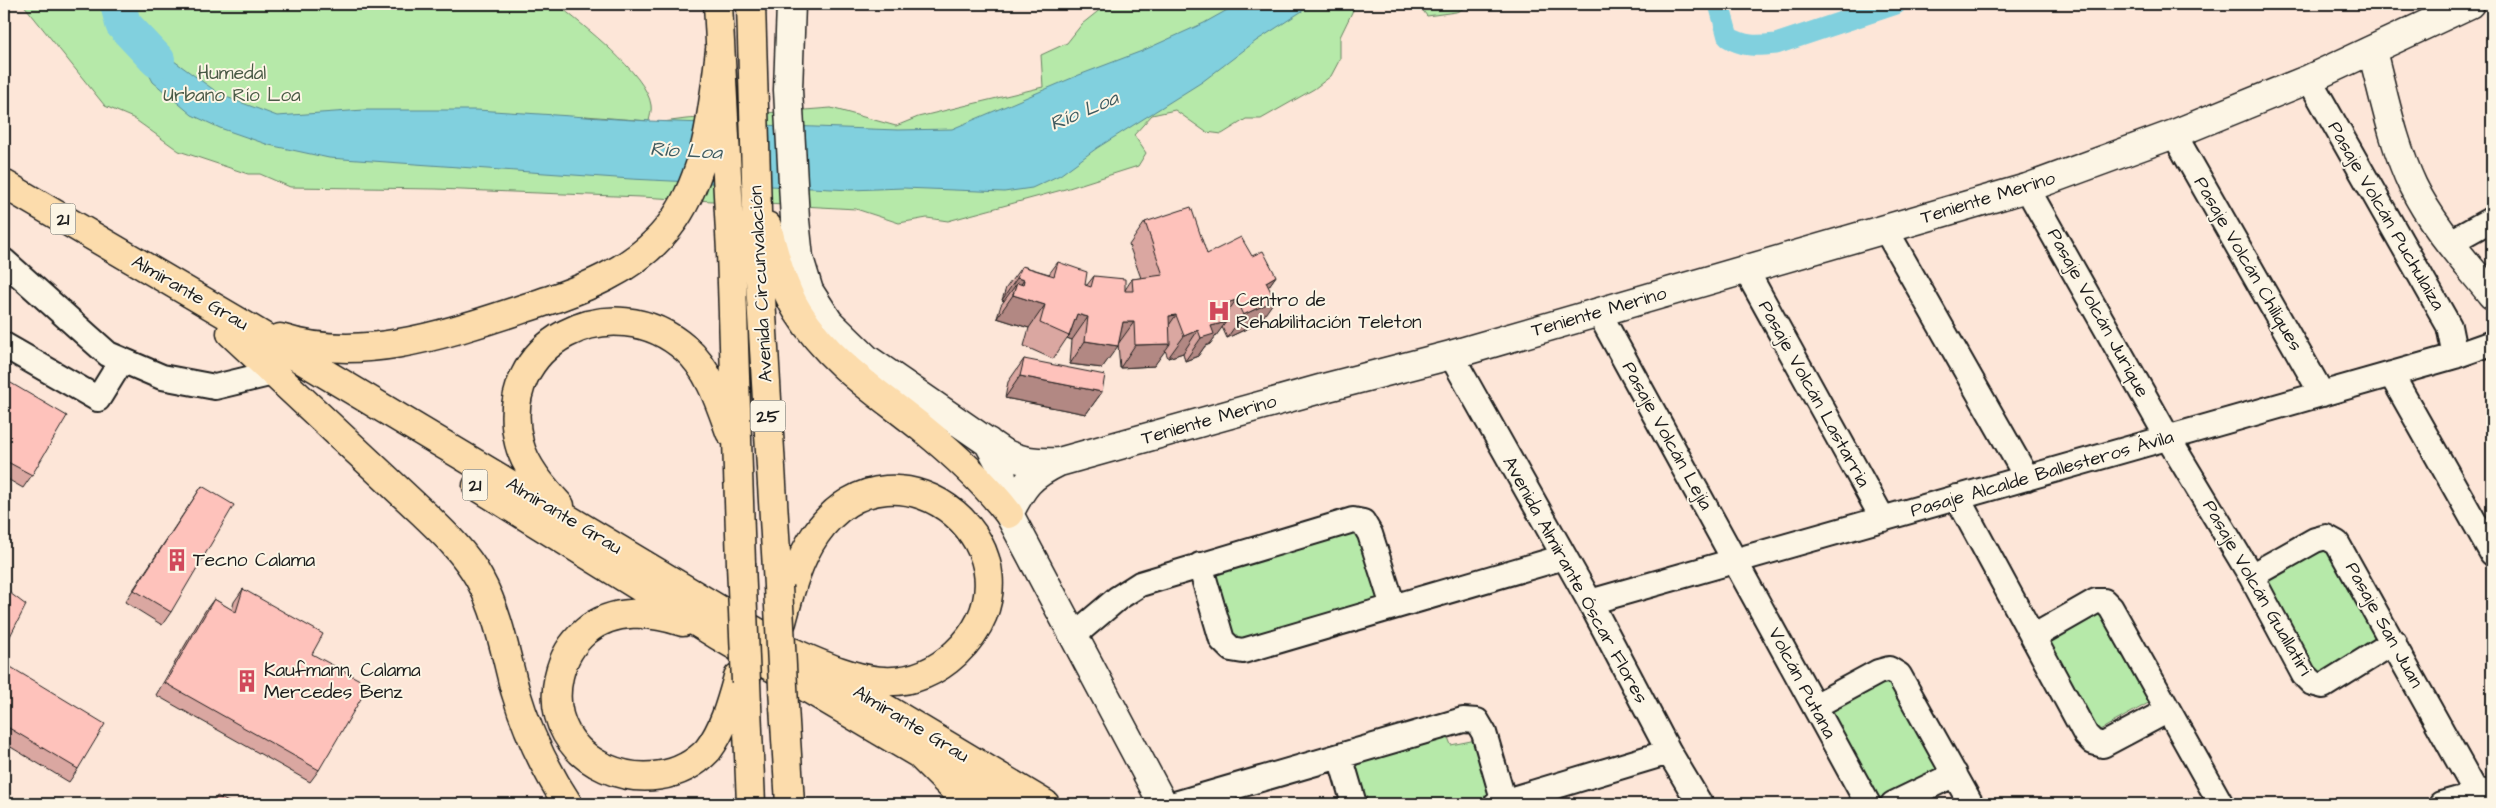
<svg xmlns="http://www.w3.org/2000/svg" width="2496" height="808" viewBox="0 0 2496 808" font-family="'Architects Daughter',sans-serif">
<rect width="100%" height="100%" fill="#fde6d8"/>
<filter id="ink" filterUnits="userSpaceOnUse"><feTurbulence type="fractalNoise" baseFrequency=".02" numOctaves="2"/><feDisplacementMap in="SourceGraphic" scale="10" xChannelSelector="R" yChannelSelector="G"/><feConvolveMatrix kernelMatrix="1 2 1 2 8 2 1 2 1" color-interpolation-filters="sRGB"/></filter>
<g filter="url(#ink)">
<path fill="#b6e9a9" stroke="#698262" d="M23,4H557C581,24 647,74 651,105C652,110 650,116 649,121L585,116L624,127L686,119L831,108L896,126L918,117L1043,87L1041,55L1067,43L1082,24L1102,8L1126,4H1356L1340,37V59L1331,76L1314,89L1261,119H1246L1222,134L1206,132L1175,110L1152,115L1134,135L1146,153L1138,166L1069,188L948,221L927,218L899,223L856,209L641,197L436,189L290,187L260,174H248L179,151L133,118L105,106Z
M1418,4H1474L1456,12L1427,16Z
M1358,527L1380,597L1232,643L1209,573Z
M2325,544L2380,642L2315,678L2260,581Z
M2102,611L2152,701L2098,731L2048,641Z
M1890,678L1938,770L1873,804L1825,712Z
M1446,732L1451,745L1486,738L1502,794L1468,804H1359L1350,774L1360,757Z"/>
<path fill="#81d0de" stroke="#598890" d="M1238,4H1313L1256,41L1202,82L1097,148L1060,175L1032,188L1004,192L903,188L851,190L631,179L329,158L269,145L220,128L192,115L153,82L123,24L221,95L277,116L364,110H477L649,121L898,130L952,129L1079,75L1142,51L1204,23Z"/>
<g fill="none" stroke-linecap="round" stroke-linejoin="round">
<path stroke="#81d0de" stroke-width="21" d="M1719,4L1728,37C1744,47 1757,46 1776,44L1896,4"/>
<path stroke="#81d0de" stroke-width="36" d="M118,4L123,24L157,60"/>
<defs>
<path id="street" d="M2309,79L2449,326L2455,356
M2174,134L2322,394
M2027,188L2168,438L2251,576L2304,675L2312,683L2323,686L2394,642
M1886,230L2027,478
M2449,243L2492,219
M4,261L108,354L162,377L215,387L273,373
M1746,270L1883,519
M1598,311L1868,804
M4,345L98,399L122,360
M1451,355L1590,602L1669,752L1700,804
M2391,374L2492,553
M1957,497L2086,735L2093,742L2103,745L2167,711
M1200,565L1222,640L1231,649L1243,651L1564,557
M2251,576L2315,540L2326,537L2337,543L2477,794
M1590,602L2455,356L2492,343
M1073,636L1118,598L1140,584L1353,520L1363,522L1370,534L1393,606
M2033,637L2096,601H2104L2111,608L2221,804
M1815,706L1878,672L1889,669L1899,675L1971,804
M1340,756L1354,804
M1175,804L1463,720L1477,721L1484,733L1504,802
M1496,804L1669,752
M1893,804L1955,774
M2441,804L2491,790"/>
<path id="secondary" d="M791,4L788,90L795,220L799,258L809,291L829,322L867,359L1002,452C1022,462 1037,463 1059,462L1320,389L1451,355L2027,188L2174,134L2309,79L2470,4
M2372,51C2384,96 2393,144 2413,186C2433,227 2464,260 2492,295
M988,442L999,462L1009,514L1163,804
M1009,514C1023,485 1030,476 1059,462"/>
<path id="primary" d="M821,670L1045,804
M935,764L1003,804"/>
<path id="highway" d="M718,4L731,252L741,564
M751,4L758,247L778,586
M4,184L239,322L785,649C844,674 901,705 956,653C1058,556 897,418 816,534C798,560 790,591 782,622
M767,226C774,254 783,288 798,312C830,363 877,392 923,429C955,455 984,482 1009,514
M231,333L424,514C445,534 465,553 479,578C498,612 505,652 515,690C527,731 545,769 568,804
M280,338C357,363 440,336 513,312C572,293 637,274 674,220C708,171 713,107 720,50
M477,486L719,636L919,754L969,804
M560,506C544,488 525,467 519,443C494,342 613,284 686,349C709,369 720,404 730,432
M683,622C651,611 613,608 586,631C572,643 563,658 559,676C539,765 654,808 708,750C724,729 731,702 738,677
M746,682L751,804
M784,706L790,804"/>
</defs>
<use href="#street" stroke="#1c1c1c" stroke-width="28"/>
<use href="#secondary" stroke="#1c1c1c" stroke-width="31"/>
<use href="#primary" stroke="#1c1c1c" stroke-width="31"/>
<use href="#highway" stroke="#1c1c1c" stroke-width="31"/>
<use href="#street" stroke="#fcf5e5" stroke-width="24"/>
<use href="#secondary" stroke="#fcf5e5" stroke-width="28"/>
<use href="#primary" stroke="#fcdcac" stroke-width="28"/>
<use href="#highway" stroke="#fcdcac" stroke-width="28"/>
<defs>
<path id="highway-bridge" d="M741,564L746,682
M778,586L784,706"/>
</defs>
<use href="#highway-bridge" stroke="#1c1c1c" stroke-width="31" stroke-linecap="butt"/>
<use href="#highway-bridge" stroke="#fcdcac" stroke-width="28"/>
</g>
<path fill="#daa7a1" stroke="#1c1c1c" d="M1145,222L1207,254L1252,256L1276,276L1268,287L1259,323L1227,338L1222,327L1210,344L1205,346L1198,356L1185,361L1183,353L1168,358L1165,350L1154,366L1120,368L1118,344L1102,368L1070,364L1072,340L1067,338L1053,359L1024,346L1029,328L997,318L1001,305L1004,301L1002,300L1006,288L1022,266L1049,274L1058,262L1085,285H1087L1094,276L1125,290L1132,279L1141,278L1129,245Z
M1024,359L1102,392L1086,414L1005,398L1008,382Z
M4,379L32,475L23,488L4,477Z
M202,486L171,612L162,625L125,602Z
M243,589L312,654L319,770L310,782L156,695L205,611L214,599L232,610L234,602Z
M4,663L78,769L69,782L4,743Z"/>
<path fill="#b28883" stroke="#1c1c1c" d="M1276,276L1260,299L1266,282Z
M1017,278L1024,280L1013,295L1045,305L1029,328L997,318L1013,295L1017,283L1004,301L1002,300Z
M1236,300L1220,323L1221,305Z
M1275,300L1259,323L1227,338L1243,315Z
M1077,314L1088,317L1072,340L1067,338L1069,336Z
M1176,315L1161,337L1169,316Z
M1123,322H1134L1118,344Z
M1226,322L1210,344L1205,346L1198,356L1185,361L1201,338L1211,326Z
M1198,330L1183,353L1168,358L1184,336Z
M1085,341L1118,346L1102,368L1070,364Z
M1170,344L1154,366L1120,368L1135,345Z
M1020,376L1102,392L1086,414L1005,398Z"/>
<path fill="#fec2bb" stroke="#1c1c1c" d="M1191,207L1207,254L1241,237L1252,256L1263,251L1276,276L1266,282L1275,300L1243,315L1236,300L1221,305L1226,322L1211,326L1214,334L1201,338L1198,330L1184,336L1176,315L1169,316L1170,344L1135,345L1134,322H1123L1118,346L1085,341L1088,317L1077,314L1069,336L1040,323L1045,305L1013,295L1017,283L1023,285L1024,280L1017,278L1022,266L1054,276L1058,262L1087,272L1085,285L1091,287L1094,276L1125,279V291H1133L1132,279L1163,275L1145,222Z
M1024,359L1105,375L1102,392L1020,376Z
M4,379L67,416L32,475L4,460Z
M202,486L234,505L171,612L134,590Z
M243,589L323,634L312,654L369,685L319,770L165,683L214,599L236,612Z
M6,590L26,605L4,648V594Z
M4,663L105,724L78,769L4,725Z
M217,796L232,804H213Z"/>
</g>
<defs>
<symbol id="hospital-bare" viewBox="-9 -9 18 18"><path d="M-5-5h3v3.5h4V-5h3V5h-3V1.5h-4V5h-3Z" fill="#d1495b" stroke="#fcf5e5" stroke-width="2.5" paint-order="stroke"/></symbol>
<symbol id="building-bare" viewBox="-9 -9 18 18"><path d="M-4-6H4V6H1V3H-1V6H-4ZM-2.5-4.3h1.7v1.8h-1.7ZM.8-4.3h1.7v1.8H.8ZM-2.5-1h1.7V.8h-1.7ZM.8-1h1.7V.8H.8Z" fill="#d1495b" stroke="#fcf5e5" stroke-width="2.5" paint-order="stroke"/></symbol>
</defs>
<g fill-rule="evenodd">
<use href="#hospital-bare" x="1203" y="295" width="32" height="32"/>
<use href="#building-bare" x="161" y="544" width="32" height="32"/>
<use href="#building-bare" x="231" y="665" width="32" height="32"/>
</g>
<g text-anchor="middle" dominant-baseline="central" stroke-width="4" stroke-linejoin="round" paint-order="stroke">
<g fill="#fcf5e5" stroke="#5f5d58" stroke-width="1">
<rect x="50.5" y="203.5" width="25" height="31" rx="4"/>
<rect x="750.5" y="400.5" width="35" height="31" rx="4"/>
<rect x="462.5" y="469.5" width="25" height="31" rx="4"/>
</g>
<g font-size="18" font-weight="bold" fill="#1c1c1c">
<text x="63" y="219">21</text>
<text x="768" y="416">25</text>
<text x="475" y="485">21</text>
</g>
<g font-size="19" fill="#4a5a46" stroke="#fcf5e5">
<text x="232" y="73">Humedal<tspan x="232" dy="22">Urbano Río Loa</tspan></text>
</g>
<g font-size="19" fill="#1c1c1c" stroke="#fcf5e5">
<text transform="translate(1988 198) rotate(-17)">Teniente Merino</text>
<text transform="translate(2386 216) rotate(60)">Pasaje Volcán Puchulaiza</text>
<text transform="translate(2248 264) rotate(60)">Pasaje Volcán Chiliques</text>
<text transform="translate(761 284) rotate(-93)">Avenida Circunvalación</text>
<text transform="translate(190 293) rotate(30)">Almirante Grau</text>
<text transform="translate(1599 312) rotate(-16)">Teniente Merino</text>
<text transform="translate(2098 313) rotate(61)">Pasaje Volcán Jurique</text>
<text transform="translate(1814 394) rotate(61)">Pasaje Volcán Lastarria</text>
<text transform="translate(1209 420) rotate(-16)">Teniente Merino</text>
<text transform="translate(1667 436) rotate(61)">Pasaje Volcán Lejía</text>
<text transform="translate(2042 474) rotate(-16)">Pasaje Alcalde Ballesteros Ávila</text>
<text transform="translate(564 516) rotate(31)">Almirante Grau</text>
<text transform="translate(1575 580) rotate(61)">Avenida Almirante Óscar Flores</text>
<text transform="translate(2257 588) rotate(60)">Pasaje Volcán Guallatiri</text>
<text transform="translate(2384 625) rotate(61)">Pasaje San Juan</text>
<text transform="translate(1802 683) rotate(62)">Volcán Putana</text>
<text transform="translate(911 724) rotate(31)">Almirante Grau</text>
</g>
<g font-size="19" fill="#1c1c1c" stroke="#fcf5e5" text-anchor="start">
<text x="1236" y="300">Centro de<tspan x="1236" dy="22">Rehabilitación Teleton</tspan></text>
<text x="193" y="560">Tecno Calama</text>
<text x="264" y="670">Kaufmann, Calama<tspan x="264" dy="22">Mercedes Benz</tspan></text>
</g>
<g font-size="20" font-style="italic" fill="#3f5b60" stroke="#fcf5e5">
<text transform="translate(1084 111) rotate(-23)">Río Loa</text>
<text transform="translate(686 151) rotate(3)">Río Loa</text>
</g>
</g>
<rect width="2496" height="808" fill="none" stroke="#fcf5e5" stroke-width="20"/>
<rect x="10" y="10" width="2476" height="788" fill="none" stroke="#1c1c1c" stroke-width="2" filter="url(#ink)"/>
</svg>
